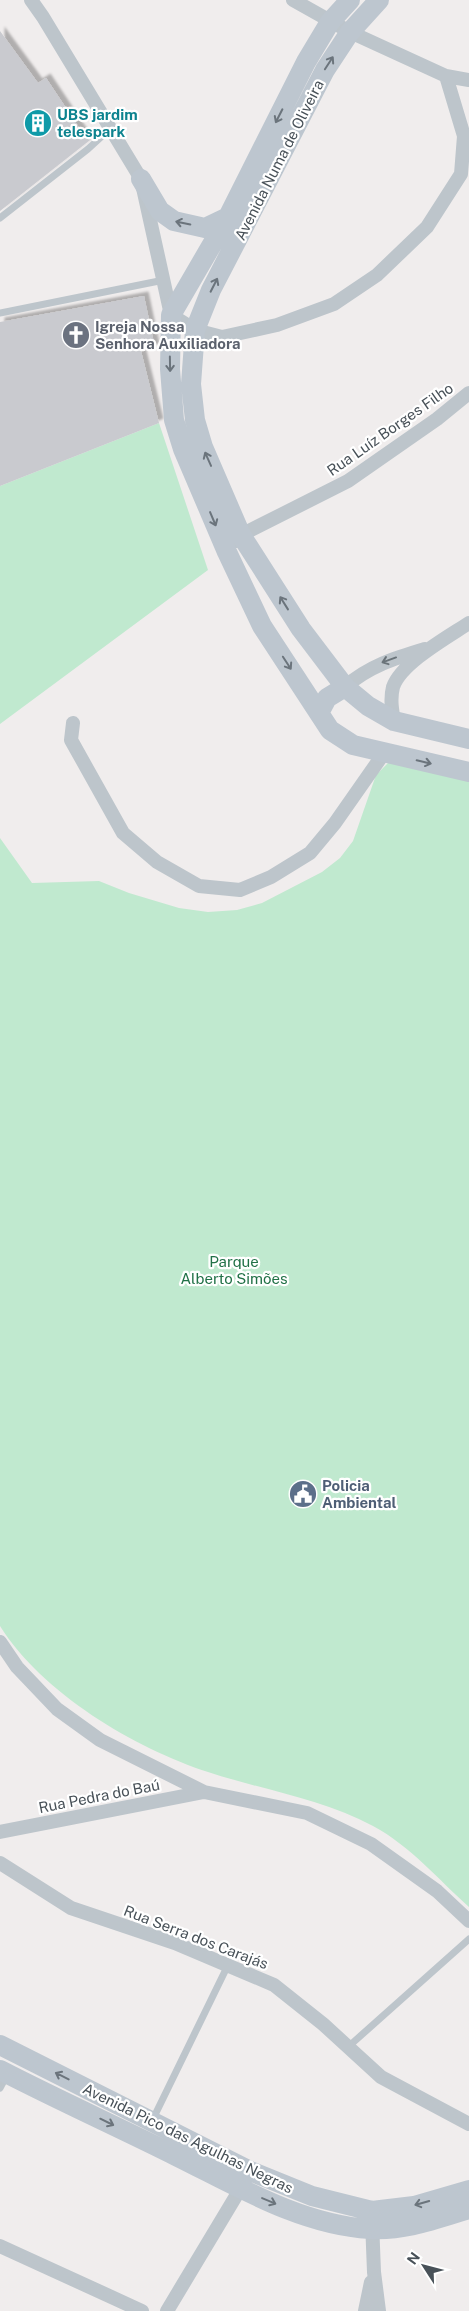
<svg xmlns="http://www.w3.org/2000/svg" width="469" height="2311" viewBox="0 0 469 2311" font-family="'Public Sans',sans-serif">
<defs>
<filter id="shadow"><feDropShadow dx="4.5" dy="-4.5" stdDeviation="1" flood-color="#0004"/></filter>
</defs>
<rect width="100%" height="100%" fill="#f0eded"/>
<path fill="#c0e9cf" d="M159,423L208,570L0,724V486Z
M388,763H395L469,779V1907C439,1880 409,1845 373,1826C322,1799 263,1790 208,1772C134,1748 42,1693 0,1626V838L32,883L99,881L129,893L179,908L208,912L237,910L262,903L322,872L340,858L353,841L376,775Z"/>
<path fill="#c9cacf" filter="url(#shadow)" d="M0,31L38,83L46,78L84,135L90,140L0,211Z
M144,296L155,348L141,351L159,423L0,486V322Z"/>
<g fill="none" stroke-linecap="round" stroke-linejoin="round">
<path stroke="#bdc5cb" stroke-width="7" d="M0,218L88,149L111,128
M0,313L164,280
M348,2047L469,1939
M0,2088L7,2075
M153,2119L228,1965"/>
<path stroke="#bdc5cb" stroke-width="14" d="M31,0L43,17L141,179L171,315L195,330L222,337L277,325L334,304L377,275L427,227L461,174L464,136L446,76
M293,0L350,32L446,76L469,80
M236,541L241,535L348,481L437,419L469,393
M345,687C369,666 395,658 425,649
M394,721C392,710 390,699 393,687C401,663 448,637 469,623
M73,723L71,740L123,833L157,862L199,886L240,890L271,877L310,853L335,823L384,753
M0,1642L17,1667L57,1709L100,1740L204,1792L307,1813L371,1844L437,1891L469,1921
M0,1832L204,1792
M0,1863L71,1908L175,1943L274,1985L323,2024L381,2077L469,2124
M372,2221L374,2272L379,2311
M0,2246L142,2311
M167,2311L245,2181
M365,2311L371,2282"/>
<path stroke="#bdc6cf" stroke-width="20" d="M350,0L330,22L306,62L228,217L171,315L170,369L174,420L183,449L227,552L262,626L330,730L353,745L469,772
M379,0L350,32L325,70L211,290L195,330L191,384L195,420L203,447L241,535L301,629L345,687L368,706L394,721L469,739
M141,179L160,211L174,221L205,228L228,217
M319,713L327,698L345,687
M0,2045L250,2171L312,2196L372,2211L414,2206L469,2190
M0,2070C58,2100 118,2127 176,2156C237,2186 301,2225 370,2229C405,2231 436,2219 469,2209"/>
</g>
<defs><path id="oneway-shaft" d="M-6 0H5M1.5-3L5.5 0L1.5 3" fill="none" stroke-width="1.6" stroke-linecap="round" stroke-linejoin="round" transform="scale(1.25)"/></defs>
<g stroke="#6b747c">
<use href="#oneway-shaft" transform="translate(329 63) rotate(-57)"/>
<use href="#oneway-shaft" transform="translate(279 116) rotate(117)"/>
<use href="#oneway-shaft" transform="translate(183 223) rotate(-168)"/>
<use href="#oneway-shaft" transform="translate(214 285) rotate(-63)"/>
<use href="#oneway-shaft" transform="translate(170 364) rotate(89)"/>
<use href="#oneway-shaft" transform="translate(208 459) rotate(-114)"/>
<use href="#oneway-shaft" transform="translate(213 519) rotate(67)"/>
<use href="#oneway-shaft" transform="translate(284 603) rotate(-122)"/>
<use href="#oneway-shaft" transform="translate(287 663) rotate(57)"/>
<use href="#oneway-shaft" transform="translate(424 762) rotate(13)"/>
<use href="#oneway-shaft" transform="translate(62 2076) rotate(-153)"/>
<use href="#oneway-shaft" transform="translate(107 2122) rotate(26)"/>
<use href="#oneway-shaft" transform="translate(269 2201) rotate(23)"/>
<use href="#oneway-shaft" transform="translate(422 2203) rotate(164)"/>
</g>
<use stroke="#6b747a" href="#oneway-shaft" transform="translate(389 660) rotate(160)"/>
<defs>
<symbol id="building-disc" viewBox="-11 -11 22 22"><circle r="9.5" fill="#0f9aa8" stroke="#fff"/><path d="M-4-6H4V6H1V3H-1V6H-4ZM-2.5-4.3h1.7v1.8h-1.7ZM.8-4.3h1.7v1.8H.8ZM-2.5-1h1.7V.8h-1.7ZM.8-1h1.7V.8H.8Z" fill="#fff"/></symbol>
<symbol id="church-disc" viewBox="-11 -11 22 22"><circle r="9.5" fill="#6b7280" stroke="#fff"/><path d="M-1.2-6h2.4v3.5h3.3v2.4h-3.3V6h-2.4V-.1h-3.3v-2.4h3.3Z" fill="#fff"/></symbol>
<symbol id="civic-disc" viewBox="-11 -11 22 22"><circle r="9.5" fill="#5c6f8a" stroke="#fff"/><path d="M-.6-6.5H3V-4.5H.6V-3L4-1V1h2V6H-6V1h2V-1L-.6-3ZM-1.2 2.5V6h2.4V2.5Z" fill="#fff"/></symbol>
</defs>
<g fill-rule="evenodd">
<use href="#building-disc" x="22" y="107" width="32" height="32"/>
<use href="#church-disc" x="60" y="319" width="32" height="32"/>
<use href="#civic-disc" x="287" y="1478" width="32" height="32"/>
</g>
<g text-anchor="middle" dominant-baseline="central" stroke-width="4.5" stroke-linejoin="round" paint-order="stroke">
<g font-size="15" font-weight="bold" fill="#0d838f" stroke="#fff" text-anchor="start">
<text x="57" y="114">UBS jardim<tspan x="57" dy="17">telespark</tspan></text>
</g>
<g font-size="15" fill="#485158" stroke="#fff">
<text transform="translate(279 160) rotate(-63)">Avenida Numa de Oliveira</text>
<text transform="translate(390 429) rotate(-35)">Rua Luíz Borges Filho</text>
<text transform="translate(99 1796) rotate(-11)">Rua Pedra do Baú</text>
<text transform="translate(196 1937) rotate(21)">Rua Serra dos Carajás</text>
<text transform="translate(188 2138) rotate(26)">Avenida Pico das Agulhas Negras</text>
</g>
<g font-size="15" font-weight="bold" fill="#5b616d" stroke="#fff" text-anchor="start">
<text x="95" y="326">Igreja Nossa<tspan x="95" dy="17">Senhora Auxiliadora</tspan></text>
</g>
<g font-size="15" fill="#217147" stroke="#fff">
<text x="234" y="1261">Parque<tspan x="234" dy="17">Alberto Simões</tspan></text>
</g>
<g font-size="15" font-weight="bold" fill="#4e5e75" stroke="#fff" text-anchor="start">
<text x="322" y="1485">Policia<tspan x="322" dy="17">Ambiental</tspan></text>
</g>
</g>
<g transform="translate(424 2266) rotate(306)" stroke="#ffffff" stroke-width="4" paint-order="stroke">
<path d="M0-4L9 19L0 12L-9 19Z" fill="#485158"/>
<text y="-8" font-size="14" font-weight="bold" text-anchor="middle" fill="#485158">N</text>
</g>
</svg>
